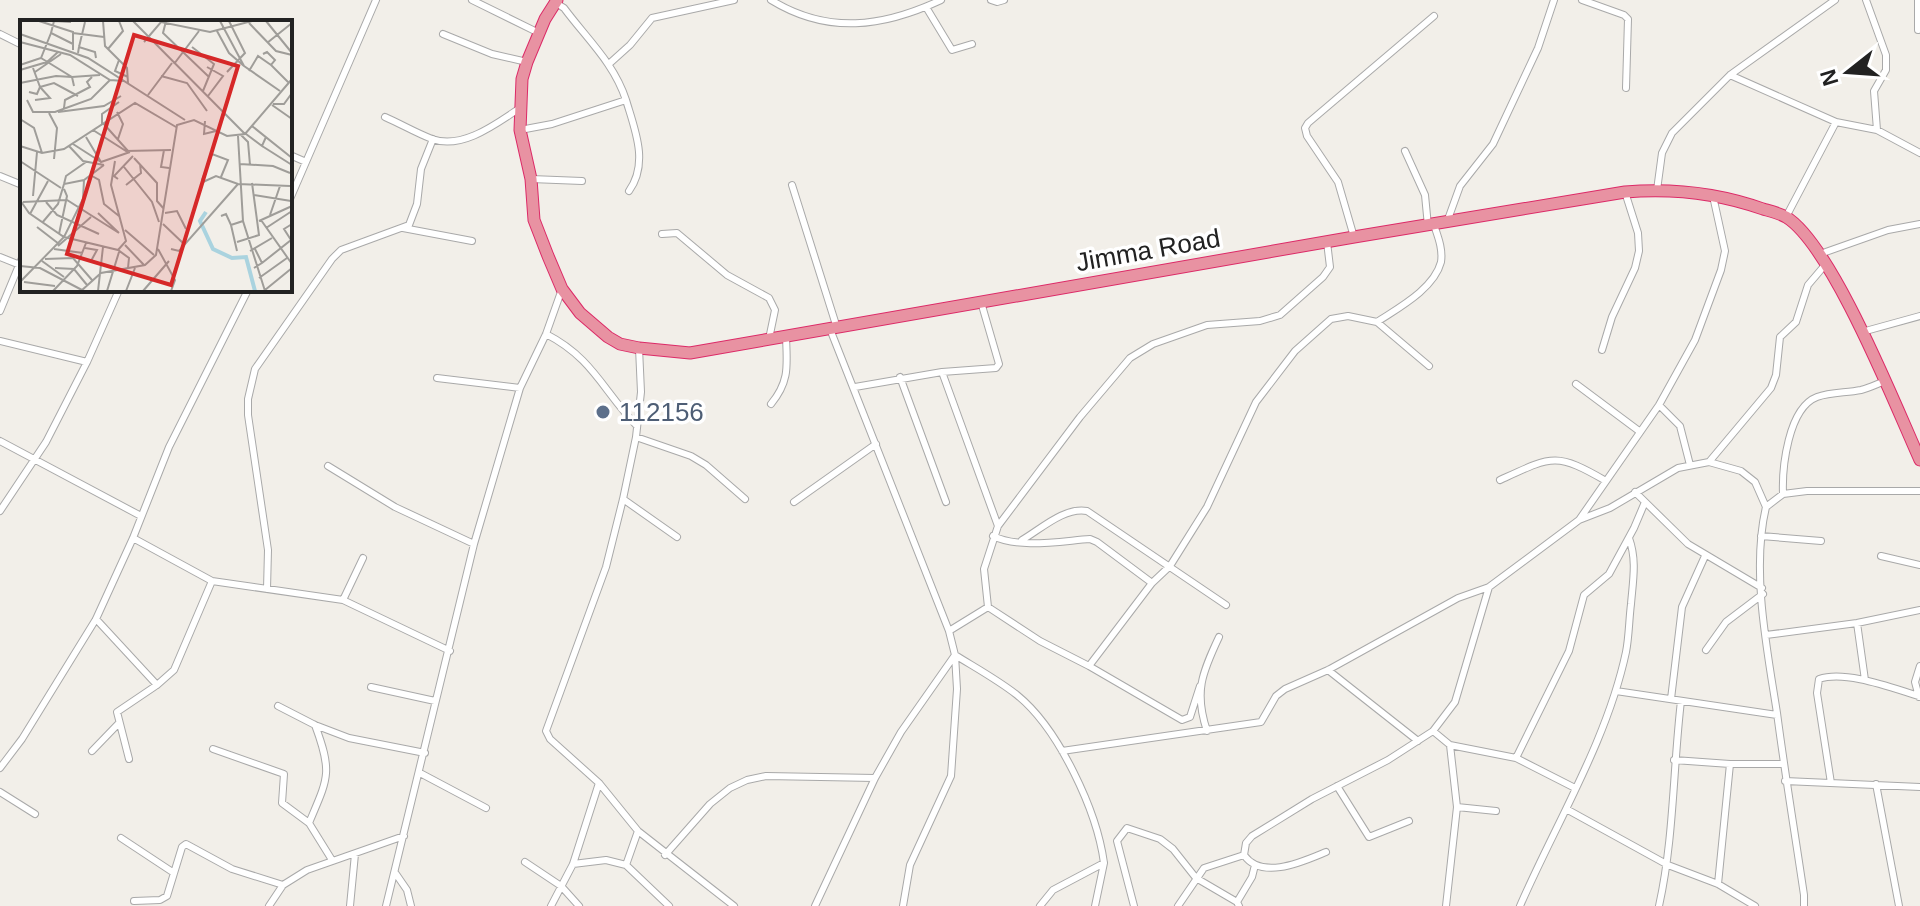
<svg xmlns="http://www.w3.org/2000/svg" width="1920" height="906" viewBox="0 0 1920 906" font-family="Arial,sans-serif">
<rect width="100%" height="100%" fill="#f2efe9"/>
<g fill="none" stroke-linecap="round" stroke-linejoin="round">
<defs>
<path id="street" d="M472,0L539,33
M771,0C828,35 883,27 941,0
M991,0L997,2L1004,0
M1582,0L1624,15L1628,19L1626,88
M1866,0L1886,55V70L1874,91L1877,130
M1918,0V30
M926,7L952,50L972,44
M0,34L22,45
M443,34L492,54L527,62
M610,63L630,45L652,18L734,0
M1730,75L1836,122L1877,130L1920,153
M626,100C635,130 649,163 629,191
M385,117C401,124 416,133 432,139C462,150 496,124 520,108
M520,130L552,124L626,100C614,63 587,39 564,8L556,3
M1405,151L1425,195L1428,226
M290,155L306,162
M0,176L22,185
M531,179L582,181
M792,185L837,328
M1657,190L1662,153L1672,133L1730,75L1835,0
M290,199L376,0
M1786,217L1836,122
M1447,222L1460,186L1493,144L1538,48L1554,0
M403,228L472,241
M662,234L677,233L727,275L769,298L775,310L769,339
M1354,237L1338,182L1307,136L1305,128L1308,123L1434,16
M1820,254L1888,230L1920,224
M0,257L20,265
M0,311L22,258
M1377,322L1429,366
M830,329L949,631L955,655L957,689L951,776L910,865L903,906
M1862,332L1920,316
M546,334C593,358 603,391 637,426
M0,341L87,362
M639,348L641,392L636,437L623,499L606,567L546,731L550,739L599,783L638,831L734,906
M1602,350L1612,317L1635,268L1639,251L1638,233L1625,192
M942,372L998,526
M900,377L946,502
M437,378L520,388
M1576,384L1639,431
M855,387L942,372L996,368L999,364L981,302
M771,404C790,381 787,365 786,337
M1659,405L1680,426L1690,465
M636,437L691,456L706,465L745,499
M0,441L141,516
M1709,462L1771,388L1776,375L1780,337L1796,322L1808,285L1825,265
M328,466L395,507L474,544
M1500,480C1552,456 1556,452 1606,481
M1635,492L1688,544L1762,588
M1783,494C1782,468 1788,408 1817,397C1831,392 1846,393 1861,390C1869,388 1877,384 1885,381
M623,499L677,537
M794,502L876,444
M0,511L46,442L87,362L119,290
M1579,520L1659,405L1695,340L1721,270L1725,251L1713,196
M993,536C1019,549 1061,541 1090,539L1097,542L1152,583
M1761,536L1821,541
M133,538L212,581L343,600L450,651
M1022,540C1041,529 1064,507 1087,511L1226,605
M1881,556L1920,565
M267,589L268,550L248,415V399L255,369L332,259L341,250L409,225L417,204L421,169L433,139
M343,600L363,558
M988,607L984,569L998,526L1080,417L1130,358L1153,344L1207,325L1260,321L1280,315L1323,277L1330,267L1327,242
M96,619L157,685
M1857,623L1865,680
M949,631L988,607L1040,641L1089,666L1182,720L1190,717L1200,686
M1766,635L1857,623L1920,610
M1706,650L1726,622L1763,594
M955,655C976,668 998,680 1017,695C1059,729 1097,811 1104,863L1053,890L1040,906
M1089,666L1152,583L1170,566L1207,507L1256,402L1295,351L1331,319L1348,316L1377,322C1398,308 1434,289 1441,262C1443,249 1438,237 1434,225
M1328,670L1418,741
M371,687L435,701
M1616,691L1777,715
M1919,697L1915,682L1920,666
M1671,699L1682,607L1705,556
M278,706L315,725L349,738L425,753
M1207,731C1194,692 1202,673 1219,637
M1433,731L1450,745L1516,758L1575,788
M213,749L284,774L282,803L309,823L332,860
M92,751L119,723
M1062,751L1261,722L1276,696L1285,689L1328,670L1458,598L1489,587L1579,520L1610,508L1678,468L1709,462L1741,471L1755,482L1766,507
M1516,758L1569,651L1584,595L1609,574L1634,528L1645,502
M129,759L117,712L157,685L174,670L212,581
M1674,760L1730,764H1782
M0,768L22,739L96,619L133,538L169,447L248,290
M420,773L486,808
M1785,781L1920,787
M1831,783L1817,693L1819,679C1846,670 1892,688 1919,696
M1876,784L1899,906
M1337,786L1369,837L1409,821
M0,792L35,814
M1457,807L1496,811
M1568,810L1668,865L1718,884L1755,906
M309,823C328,778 333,773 315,725
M121,838L174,873
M1326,852C1304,861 1262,881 1244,855L1246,843L1252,836L1312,799L1388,760L1433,731L1455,702L1489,587
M665,855L710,804L730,788L747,780L766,776L875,778
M525,862L561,886L579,906
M573,864L606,860L626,865L669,906
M626,865L638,831
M396,874L407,890L411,906
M1718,884L1730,764
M134,901L160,900L167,896L182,847L186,844L232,869L283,885
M1237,902L1252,877L1255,865
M269,906L283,885L307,870L404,836
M350,906L355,854
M386,906L474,544L520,388L546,334L562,289
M551,906L573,864L599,783
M815,906L875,778L901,732L955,655
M1095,906L1104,863
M1134,906L1117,841L1127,828L1160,839L1173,849L1196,878L1237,902L1239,906
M1178,906L1204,868L1244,855
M1446,906L1457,807L1450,745
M1520,906C1556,823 1607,741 1626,652C1629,637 1629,620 1631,604C1633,580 1637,560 1629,538
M1659,906C1674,838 1673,769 1681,701
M1804,906V895C1795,834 1785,774 1777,713C1767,649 1751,570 1766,507L1783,494L1807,491H1920"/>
<path id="highway" d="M557,0L545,19L527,62L522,79L520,130L531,179L534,220L548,256L562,289L580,313L608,337L620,344L639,348L690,353L1354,237L1625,192C1672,188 1718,193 1763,209C1770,211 1779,213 1786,217C1832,245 1896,407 1920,460"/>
</defs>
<use href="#street" stroke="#a9a9a9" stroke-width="8"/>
<use href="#highway" stroke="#dc2a67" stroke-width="13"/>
<use href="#street" stroke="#fff" stroke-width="6"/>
<use href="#highway" stroke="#e892a2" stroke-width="11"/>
</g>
<circle fill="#5c6f8a" stroke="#fff" stroke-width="3" cx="603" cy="412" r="8"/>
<g text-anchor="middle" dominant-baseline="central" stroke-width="7" stroke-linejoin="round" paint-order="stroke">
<g font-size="26" fill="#222" stroke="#fff">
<text transform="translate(1148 250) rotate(-10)">Jimma Road</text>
</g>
<g font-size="26" fill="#4e5e75" stroke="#fff" text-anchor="start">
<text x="619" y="412">112156</text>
</g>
</g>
<g transform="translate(20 20)">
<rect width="272" height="272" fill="#f2efe9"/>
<path fill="none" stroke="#aad3df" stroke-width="4" d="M186,192L180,201L193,229L212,238L226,237L235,271"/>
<path fill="none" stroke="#9f9d99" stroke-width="2" d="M19,1L53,12V30M83,1L85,26L107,48L108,63M113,1L225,114M146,1L143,13L189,57M246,1L272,33M51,2L34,1L31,13L53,24M229,3L256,31L272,35M197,11L209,33L224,46L200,1M53,13L84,17M0,14L68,38L165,100M0,22L50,35L90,60L104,61M124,22L141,2L190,12L232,1M247,23L272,3M59,27L65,2M172,27L194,44L183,71M88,29L103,11L99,1M58,33L59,27L75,32L76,38M243,34L247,32L255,40L251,45L268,62M21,38L52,57L80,55M99,40L95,51L108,57M154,44L179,11M0,45L21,38L31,13M224,46L260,71M187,47L203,56L188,76M0,50L27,42L38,32M229,51L238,36L251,45M15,52L41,34M207,52L225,33L209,1M141,56L167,63L187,91M0,63L36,56L52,57L54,66M20,67L34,63L58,76M9,72L17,74L20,67L13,48M128,75L152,43M7,80L13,92H35L71,79L90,60M15,80L30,78L20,67M253,84H264L272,73M252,85L272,99M44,88L45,80L70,67L67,62L72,57M38,92L84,86L101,76M97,92L103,104L98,119M29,93L37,108L34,139M0,99L14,108L22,133M185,101L184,114L196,111M83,103L108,131M82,104V94L99,82M232,106L272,138M73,110L106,131L151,130M226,114L242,126L246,117M221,115L228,122L230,145M218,116L223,201L245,271M66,117L81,142L110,132M53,124L81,142M0,126L22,133L44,129L115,83L156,107M49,126L63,141L84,145M242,126L272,145M144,130L141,147L149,148M114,138L137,163V181L144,189M0,141L41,168M95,141L91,165L106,221L98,230M220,144L253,146L270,153M272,145V183M104,147L132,182L139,202M72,156L79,160L84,184L99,196M98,159L94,156L113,136M182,160L192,134L208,140L201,157M183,162L196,156L218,164L270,166M44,164L46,156L66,142M106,165L121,153L120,144M234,175L271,181M13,176L17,132M0,180L9,193L44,217L98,230L109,238L108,248M3,182L47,180L99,213M26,182L37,195L79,214M78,193L99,213M145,193L157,191L166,209M10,194L28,161M250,195L260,166M201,196L206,194L211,205L223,201M241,200L272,244M239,201L272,186M22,203L38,184L44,164L64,160L84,145M143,204L164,224M211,205L217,231M17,207L39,224M246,208L272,191M105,210L134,235M39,214L47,176L44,169M217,222L239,215L232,163M105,225L124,245M38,226L71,197M65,228L77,230L71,241M34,229L63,233M138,229L155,260L151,271M151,229L159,231L218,164M230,231L252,218M25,239L53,238L72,260M22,241L44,257M242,243L271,220L264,209L272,204M0,246L20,248L62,270M35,248L54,249L67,265M234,248L242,243L235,229M239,258L267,238M0,262L44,217L63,179L64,160M4,262L35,266M245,270L272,248M33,271L57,246L66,223M61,271L81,253L125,245L136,235L157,105L174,100L207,116L225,114L272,59M78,271L83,227M87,271L99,232M106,271L115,248M123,271L149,241"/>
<path fill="#d62828" fill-opacity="0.15" stroke="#d62828" stroke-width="4" d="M114,15L218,46L151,265L47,234Z"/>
<rect width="272" height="272" fill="none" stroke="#222" stroke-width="4"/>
</g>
<g transform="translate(1848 72) rotate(253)" stroke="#ffffff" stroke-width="6" paint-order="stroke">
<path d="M0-6L14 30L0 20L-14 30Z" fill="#222222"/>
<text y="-12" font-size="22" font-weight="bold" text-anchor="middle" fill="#222222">N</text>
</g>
</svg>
